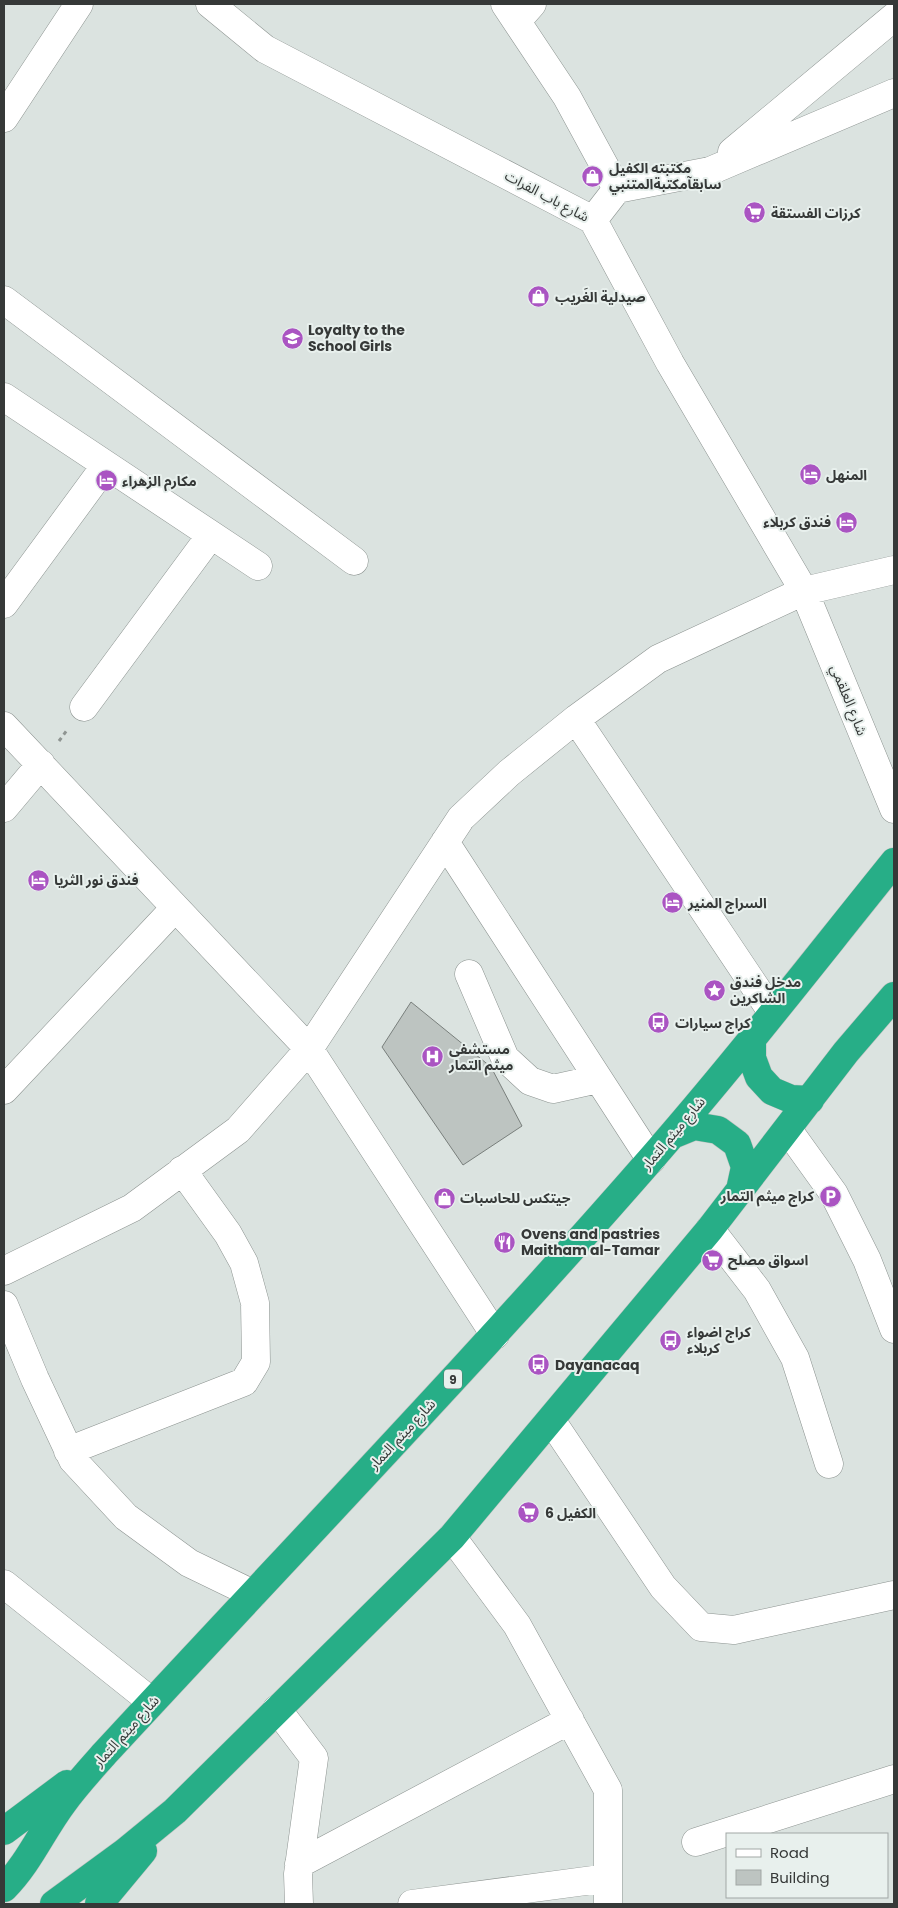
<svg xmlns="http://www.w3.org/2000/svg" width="898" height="1908" viewBox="0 0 898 1908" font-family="Poppins,'Noto Sans Arabic',sans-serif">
<rect width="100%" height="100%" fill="#dbe3e0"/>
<path fill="#bdc4c1" stroke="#797f7c" d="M411,1002L491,1067L522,1126L463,1165L382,1047Z"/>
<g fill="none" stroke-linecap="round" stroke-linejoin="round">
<defs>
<path id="minor" d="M210,4L265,49L593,220L670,363L804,591L894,809
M505,4L567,97L617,189
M517,21L532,4
M4,118L79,4
M732,152L894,17
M593,220L617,189L710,171L894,93
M4,300L354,561
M4,397L258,566
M4,604L106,465
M84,707L211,535
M576,719L772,1012
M4,726L309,1049L495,1335
M4,808L41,764
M445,842L651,1160
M469,974L505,1058L530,1081L553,1089L598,1079
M4,1090L175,908
M788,1130L834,1194L867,1260L894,1329
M710,1229L757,1290L795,1358L829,1464
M4,1271L132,1208L238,1130L309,1049L461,818L509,773L576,719L658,659L804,591L894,570
M4,1305L35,1379L73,1460L126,1517L189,1563L253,1594
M551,1420L663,1587L701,1627L734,1630L894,1595
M68,1451L244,1382L256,1362L255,1303L244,1263L228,1234L182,1170
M452,1537L517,1625L608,1790V1904
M4,1584L152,1702
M277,1709L314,1758L298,1874L299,1904
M696,1842L894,1779
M299,1864L570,1720
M412,1904L608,1878"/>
<path id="highway" d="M752,1039V1058L759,1077L772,1091L791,1099L810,1100
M672,1135L694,1126L718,1130L737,1144L745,1167L740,1190
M4,1831L67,1784
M4,1888C29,1863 42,1831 63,1803C76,1785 91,1769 105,1753C288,1555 475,1361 652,1158C736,1062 814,961 894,862
M54,1904L125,1852L175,1811L452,1537L710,1229L846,1052L894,996
M99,1904L143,1851"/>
</defs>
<use href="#minor" stroke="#8c9390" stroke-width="29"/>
<use href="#highway" stroke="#bfc0bf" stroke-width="29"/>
<path stroke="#8f9592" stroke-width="3" stroke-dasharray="4 4" stroke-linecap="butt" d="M59,741L67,730"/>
<use href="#minor" stroke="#fff" stroke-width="28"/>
<use href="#highway" stroke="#27ae87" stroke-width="28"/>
</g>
<defs>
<symbol id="shop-disc" viewBox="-11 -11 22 22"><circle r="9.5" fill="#aa54c2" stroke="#e8f0ed"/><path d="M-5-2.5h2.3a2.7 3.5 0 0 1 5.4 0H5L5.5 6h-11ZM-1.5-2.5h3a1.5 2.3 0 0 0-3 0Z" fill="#fff"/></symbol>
<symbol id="supermarket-disc" viewBox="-11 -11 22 22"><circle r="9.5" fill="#aa54c2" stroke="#e8f0ed"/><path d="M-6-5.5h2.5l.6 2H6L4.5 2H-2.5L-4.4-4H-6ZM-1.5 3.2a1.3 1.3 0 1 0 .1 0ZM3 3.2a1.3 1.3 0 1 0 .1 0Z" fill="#fff"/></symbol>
<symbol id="school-disc" viewBox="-11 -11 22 22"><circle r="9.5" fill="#aa54c2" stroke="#e8f0ed"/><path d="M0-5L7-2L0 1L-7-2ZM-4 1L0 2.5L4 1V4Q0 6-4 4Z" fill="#fff"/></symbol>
<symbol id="hotel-disc" viewBox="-11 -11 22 22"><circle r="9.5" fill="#aa54c2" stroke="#e8f0ed"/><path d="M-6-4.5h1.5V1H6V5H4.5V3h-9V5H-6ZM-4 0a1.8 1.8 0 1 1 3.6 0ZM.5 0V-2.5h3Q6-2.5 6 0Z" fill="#fff"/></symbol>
<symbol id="sight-disc" viewBox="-11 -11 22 22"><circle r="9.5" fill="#aa54c2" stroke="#e8f0ed"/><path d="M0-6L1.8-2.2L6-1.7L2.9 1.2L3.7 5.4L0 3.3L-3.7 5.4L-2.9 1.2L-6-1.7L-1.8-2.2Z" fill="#fff"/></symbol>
<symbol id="bus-disc" viewBox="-11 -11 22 22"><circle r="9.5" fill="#aa54c2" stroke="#e8f0ed"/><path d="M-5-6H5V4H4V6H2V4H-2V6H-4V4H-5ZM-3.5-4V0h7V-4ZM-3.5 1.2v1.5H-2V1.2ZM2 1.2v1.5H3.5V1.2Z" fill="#fff"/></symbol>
<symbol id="hospital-disc" viewBox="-11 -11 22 22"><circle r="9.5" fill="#aa54c2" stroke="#e8f0ed"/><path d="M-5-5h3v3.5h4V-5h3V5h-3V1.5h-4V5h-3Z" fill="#fff"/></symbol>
<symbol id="parking-disc" viewBox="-11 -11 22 22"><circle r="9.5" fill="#aa54c2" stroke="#e8f0ed"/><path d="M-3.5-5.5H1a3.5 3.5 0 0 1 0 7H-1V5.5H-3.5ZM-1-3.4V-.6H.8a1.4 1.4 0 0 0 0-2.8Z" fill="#fff"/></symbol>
<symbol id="restaurant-disc" viewBox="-11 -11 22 22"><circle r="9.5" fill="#aa54c2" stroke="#e8f0ed"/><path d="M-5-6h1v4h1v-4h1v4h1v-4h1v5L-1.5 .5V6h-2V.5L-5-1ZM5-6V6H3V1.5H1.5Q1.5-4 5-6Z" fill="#fff"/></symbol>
</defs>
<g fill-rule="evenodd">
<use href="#shop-disc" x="580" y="164" width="25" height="25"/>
<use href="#supermarket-disc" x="742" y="200" width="25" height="25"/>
<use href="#shop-disc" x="526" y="284" width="25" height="25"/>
<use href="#school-disc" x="280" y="326" width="25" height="25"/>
<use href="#hotel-disc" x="798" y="462" width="25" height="25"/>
<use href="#hotel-disc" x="94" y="468" width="25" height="25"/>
<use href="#hotel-disc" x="834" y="510" width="25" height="25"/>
<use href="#hotel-disc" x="26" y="868" width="25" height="25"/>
<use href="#hotel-disc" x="660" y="890" width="25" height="25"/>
<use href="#sight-disc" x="702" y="978" width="25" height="25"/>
<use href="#bus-disc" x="646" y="1010" width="25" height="25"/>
<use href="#hospital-disc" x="420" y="1044" width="25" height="25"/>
<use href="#parking-disc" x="818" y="1184" width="25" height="25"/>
<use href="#shop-disc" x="432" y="1186" width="25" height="25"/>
<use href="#restaurant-disc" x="492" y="1230" width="25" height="25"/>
<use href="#supermarket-disc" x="700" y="1248" width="25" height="25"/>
<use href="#bus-disc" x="658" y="1328" width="25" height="25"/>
<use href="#bus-disc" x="526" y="1352" width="25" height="25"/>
<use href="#supermarket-disc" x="516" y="1500" width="25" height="25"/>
</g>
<g text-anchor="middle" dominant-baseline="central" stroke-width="4" stroke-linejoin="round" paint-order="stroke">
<rect fill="#e8f0ed" stroke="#6b706e" stroke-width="1" x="444" y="1369.5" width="18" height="19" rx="4"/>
<g font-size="12" font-weight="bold" fill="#363938">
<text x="453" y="1379">9</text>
</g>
<g font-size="14" font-weight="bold" fill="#363938" stroke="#e8f0ed" text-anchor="start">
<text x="609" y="168">مكتبته الكفيل<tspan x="609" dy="16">سابقآمكتبةالمتنبي</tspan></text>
<text x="771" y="213">كرزات الفستقة</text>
<text x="555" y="297">صيدلية الغَريب</text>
<text x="308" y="330">Loyalty to the<tspan x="308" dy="16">School Girls</tspan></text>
<text x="826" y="475">المنهل</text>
<text x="122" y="481">مكارم الزهراء</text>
<text x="831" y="522" text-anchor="end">فندق كربلاء</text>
<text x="54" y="880">فندق نور الثريا</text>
<text x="688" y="903">السراج المنير</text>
<text x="730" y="982">مدخل فندق<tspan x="730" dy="16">الشاكرين</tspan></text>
<text x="675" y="1023">كراج سيارات</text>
<text x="449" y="1049">مستشفى<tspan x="449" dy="16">ميثم التمار</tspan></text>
<text x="814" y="1196" text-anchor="end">كراج ميثم التمار</text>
<text x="460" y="1198">جيتكس للحاسبات</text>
<text x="521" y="1234">Ovens and pastries<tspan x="521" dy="16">Maitham al-Tamar</tspan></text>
<text x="728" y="1260">اسواق مصلح</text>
<text x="687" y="1332">كراج اضواء<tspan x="687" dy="16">كربلاء</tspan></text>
<text x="555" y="1365">Dayanacaq</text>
<text x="545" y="1513">الكفيل 6</text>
</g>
<g font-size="14" fill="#363938" stroke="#e8f0ed">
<text transform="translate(547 196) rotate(28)">شارع باب الفرات</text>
<text transform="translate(849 700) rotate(68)">شارع العلقمي</text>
<text transform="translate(673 1133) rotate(-50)">شارع ميثم التمار</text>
<text transform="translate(402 1434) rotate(-47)">شارع ميثم التمار</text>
<text transform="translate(126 1731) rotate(-48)">شارع ميثم التمار</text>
</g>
</g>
<rect width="898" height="1908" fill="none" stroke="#363938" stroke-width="10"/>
<rect x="726" y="1833" width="162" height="65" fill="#e8f0ed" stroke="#a1a7a5"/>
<rect x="736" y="1849" width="25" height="8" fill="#ffffff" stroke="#a1a7a5"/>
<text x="770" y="1858" font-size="15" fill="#363938">Road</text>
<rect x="736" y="1870" width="25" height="15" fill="#bdc4c1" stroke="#a1a7a5"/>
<text x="770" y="1883" font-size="15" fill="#363938">Building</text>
</svg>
